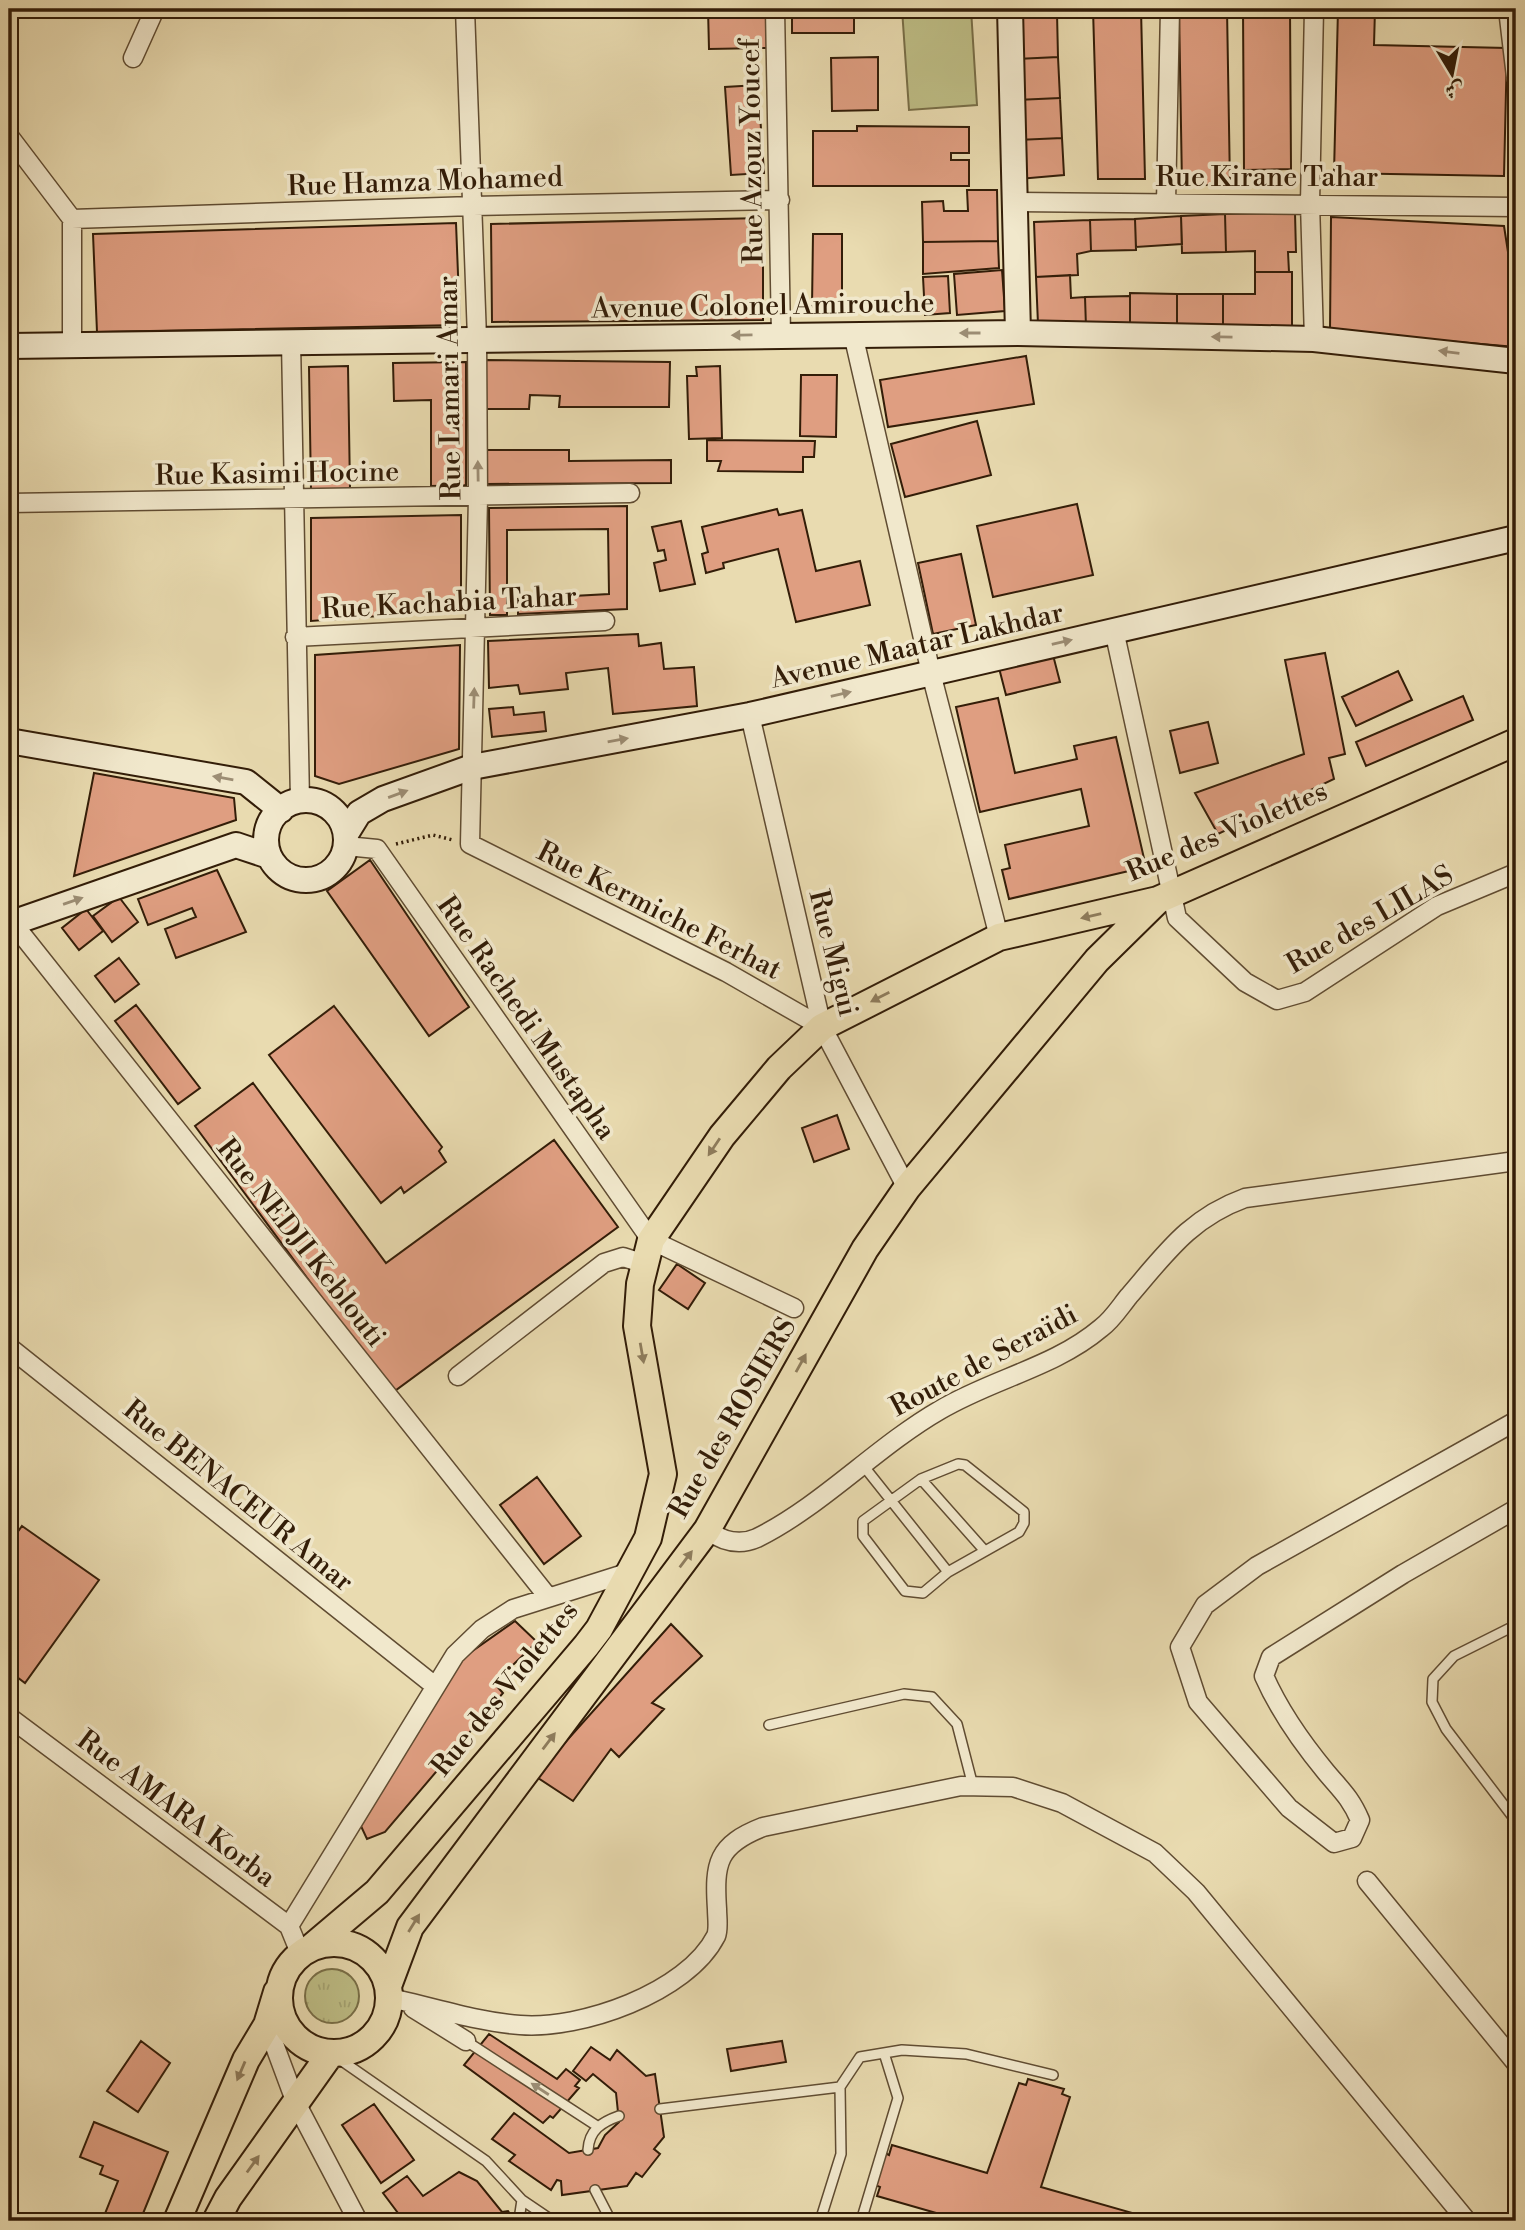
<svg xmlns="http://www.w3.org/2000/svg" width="1525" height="2230" viewBox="0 0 1525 2230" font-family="'Libre Bodoni',Amiri,serif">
<defs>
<pattern id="grass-tufts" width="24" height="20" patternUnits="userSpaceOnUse" patternTransform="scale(1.75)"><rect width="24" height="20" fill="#bebe86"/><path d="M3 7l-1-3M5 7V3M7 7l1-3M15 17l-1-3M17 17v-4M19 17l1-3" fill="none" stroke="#a4a372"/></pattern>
</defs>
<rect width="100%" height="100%" fill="#e9dbb0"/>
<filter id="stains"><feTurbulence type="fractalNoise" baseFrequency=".00286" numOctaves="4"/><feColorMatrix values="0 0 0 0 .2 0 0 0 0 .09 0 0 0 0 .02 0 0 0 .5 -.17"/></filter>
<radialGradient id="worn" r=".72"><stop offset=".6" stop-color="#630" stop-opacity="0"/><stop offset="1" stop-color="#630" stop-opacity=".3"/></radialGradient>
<path fill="url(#grass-tufts)" stroke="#786e47" stroke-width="2" d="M305 1996a27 27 0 1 1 54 0a27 27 0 1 1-54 0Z"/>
<path fill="#bebe86" stroke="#786e47" stroke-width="2" d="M902,9H971L977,105L909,110Z"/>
<path fill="#df9e81" stroke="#331d08" stroke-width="2" d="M708,9H766L767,48L709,49Z
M792,9H854V33H792Z
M1025,9H1057V13L1025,14Z
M1093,9H1141L1145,179H1098Z
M1179,9H1227L1230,185H1182Z
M1243,9H1290L1291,169L1244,170Z
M1338,9H1375L1374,45L1507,48L1504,176L1334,173Z
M1057,13L1058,57L1015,59L1013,14Z
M878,57V110L832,111L831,58Z
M1058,57L1060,98L1015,100V59Z
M758,85L764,173L731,175L725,87Z
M1060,98L1062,138L1017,140L1015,100Z
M857,126L969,127V153H951V160H969V186H813V131H857Z
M1062,138L1064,175L1019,179L1017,140Z
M967,190H997L998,241L923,242L922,202L943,201L944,211H968Z
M1295,213L1296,252H1288L1289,272H1255V251L1226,252L1225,214Z
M1225,214L1226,252L1182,253L1181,216Z
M1181,216L1182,244L1136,247L1135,219Z
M1331,217L1504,226L1516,304V347L1330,331Z
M763,218V320L492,322L491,224Z
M1135,219L1136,250L1091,251L1090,220Z
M1090,220L1091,251L1077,254L1078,275L1036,277L1034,222Z
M456,223L460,325L97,332L93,234Z
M813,234H842V307H812Z
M998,241L999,268L923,274V242Z
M1002,270L1005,311L957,315L954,274Z
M1255,272H1292V332L1223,331V294H1255Z
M1070,275L1071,298L1085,297L1086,327L1038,324L1036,277Z
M948,276L950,313L925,315L923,277Z
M1130,293L1177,294V331L1130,330Z
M1177,294H1223V331H1177Z
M1130,296V327H1086L1085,297Z
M1026,356L1034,404L888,427L880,380Z
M486,360L670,362L669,407H559L560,396L530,395L529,409H486Z
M466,362V485L431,486V400L394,401L393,363Z
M348,366L350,489L311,490L309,367Z
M720,366L722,438L689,439L687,376H697L696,367Z
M801,375H837L836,437L800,436Z
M977,421L991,475L905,497L891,444Z
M707,440L815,441L814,457H803V472L718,471L721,461H707Z
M487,450H569V461L671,460V483L487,484Z
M1077,504L1093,575L993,597L977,526Z
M627,506V609L518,614V599L609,594L608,529L507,530V615H490L489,508Z
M777,509L779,515L802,510L816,571L860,561L870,605L796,622L778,549L723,563L724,568L706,573L702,554L708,552L702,527Z
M461,515V610L311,621V518Z
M681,521L695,584L660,591L654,563L666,560L664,550L658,551L652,527Z
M961,554L976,625L933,634L918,563Z
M638,634L639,646L661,643L664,669L694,667L697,706L613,714L608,668L566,673L568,689L520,694L518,685L489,688L488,641Z
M460,645L459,749L339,784L315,776V655Z
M1325,653L1345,754L1329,758L1334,779L1218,834L1195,793L1304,754L1285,660Z
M1053,655L1060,682L1006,695L999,668Z
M1398,671L1412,700L1356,726L1342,697Z
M1463,696L1473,720L1366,766L1356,742Z
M998,698L1015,773L1077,759L1074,746L1116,737L1146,867L1009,899L1002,870L1010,868L1005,845L1089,826L1081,789L980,812L956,707Z
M513,707L514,715L544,712L546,731L492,737L489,709Z
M1208,722L1218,763L1180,773L1170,731Z
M94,773L234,798L236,820L74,876Z
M370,860L469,1007L429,1036L327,891Z
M217,870L246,932L176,958L165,929L196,917L192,908L148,925L138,899Z
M119,897L138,922L112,942L93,916Z
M86,909L103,931L79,950L62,928Z
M119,958L139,984L115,1002L95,976Z
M136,1005L200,1088L178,1104L115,1021Z
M334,1006L442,1147L439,1151L446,1162L404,1193L401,1187L381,1203L269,1055Z
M253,1083L386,1263L554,1140L618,1227L392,1393L195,1126Z
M837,1115L849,1149L814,1162L802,1128Z
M677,1264L705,1283L688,1309L659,1290Z
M537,1477L581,1536L544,1564L500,1505Z
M22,1526L99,1580L25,1683L9,1671V1544Z
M515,1621L537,1642L494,1683L503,1693L385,1832L367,1839L360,1824L454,1671L464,1657Z
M671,1624L702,1656L652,1703L664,1709L619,1757L611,1749L573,1801L535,1776Z
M489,2034L557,2079L566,2069L580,2080L575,2086L579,2088L553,2118L550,2116L543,2123L464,2065Z
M141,2041L170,2063L138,2112L107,2091Z
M782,2041L786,2062L731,2071L727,2049Z
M591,2047L610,2060L617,2050L646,2076L655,2074L664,2137L654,2149L660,2154L642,2177L636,2173L627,2186L562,2195L561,2181L557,2180L551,2190L509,2161L515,2155L492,2139L514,2113L569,2153L598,2148L605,2135L619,2122L616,2093L593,2074L586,2081L573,2071Z
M1028,2079L1064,2089L1062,2094L1070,2097L1041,2187L1136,2214L1132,2221H964L877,2196L880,2187L875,2185L885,2153L889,2155L892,2145L987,2173L1019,2083L1026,2085Z
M374,2104L414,2160L381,2183L342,2125Z
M94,2122L168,2152L140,2221H74L104,2216L118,2181L100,2174L103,2166L80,2157Z
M459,2172L477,2181L502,2212L508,2211L515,2221H404L383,2193L407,2176L423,2196Z"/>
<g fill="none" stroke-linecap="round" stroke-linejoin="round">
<defs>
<path id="lane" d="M862,1464L948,1572
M958,1464L965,1465L1024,1512V1523L1019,1532L948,1572L923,1593L905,1591L863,1536V1521L921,1479Z
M921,1479L984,1550
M1516,1625L1454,1656L1433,1679L1432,1702L1446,1729L1516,1821
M769,1725L904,1694L932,1697L957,1724L973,1786
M466,2041L597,2126
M332,2054L486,2161L522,2200L553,2221
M660,2109L840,2087
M588,2150C589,2130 602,2122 619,2116
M595,2190L611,2221
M522,2200L520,2213L526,2221
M820,2221L841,2154L840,2087L860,2057L902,2050L966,2054L1053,2075
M861,2221L898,2098L884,2053"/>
<path id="street" d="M465,9L477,338L478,498L470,844L726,972L822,1027
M775,9L781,335
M1314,9L1310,203L1314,339
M1508,9L1516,77
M133,58L155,9
M9,136L72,219V345
M1017,202L1516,207
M1166,203L1170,9
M72,219L473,206L780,200
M853,334L931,673L999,937
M291,342L300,801
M9,503L630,493
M1114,630L1177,918L1245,982L1277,1000L1305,992L1437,906L1516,873
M295,637L605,621
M750,715L822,1027L907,1188
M346,846L377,849L651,1240L794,1308
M12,922L548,1597
M9,1347L435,1686
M458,1376L604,1263L623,1257L645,1264
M1516,1421L1257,1566L1205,1605L1180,1647L1198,1702L1289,1808L1334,1843L1352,1838L1360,1820C1350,1797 1341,1790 1326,1772C1302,1743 1279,1710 1264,1676L1271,1657L1403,1574L1516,1509
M707,1530C722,1541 739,1546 757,1538C823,1505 876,1447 940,1410C992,1379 1055,1367 1101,1328C1112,1320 1120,1307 1129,1296C1166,1253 1190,1218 1245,1198L1516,1161
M9,1717L289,1926L300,1953
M1367,1881L1516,2063
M289,1926L455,1655L482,1629L513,1609L630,1572
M399,2000C439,2009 479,2022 520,2025C580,2030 687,1993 716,1936C719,1929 717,1917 717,1909C714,1863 717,1845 763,1827L961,1786L1013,1787L1062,1803L1155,1853L1196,1892L1467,2221
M413,2008L466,2041
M267,2025L296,2103L358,2221"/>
<path id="secondary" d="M1010,9L1018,333
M9,346L1018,333L1314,339L1516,361
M9,741L246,782L281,810
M266 840a40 40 0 1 1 80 0a40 40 0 1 1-80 0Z
M346,834L359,813L383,799L472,767L750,715L1516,538
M9,924L236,845L269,856"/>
<path id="primary" d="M279 1998a55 55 0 1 1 110 0a55 55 0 1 1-110 0Z
M312,1947L377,1892L586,1646L599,1629L648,1538L663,1474L637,1326L640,1284L651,1240L722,1136L779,1068L822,1027L999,937L1158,900L1516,742
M388,1986L410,1927L707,1530L865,1249L907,1188L1097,960L1158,900
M177,2221L246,2060L267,2025L277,1992
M216,2221L228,2198L331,2053"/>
</defs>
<use href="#lane" stroke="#604c32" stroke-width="12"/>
<use href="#street" stroke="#604c32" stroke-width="21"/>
<use href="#secondary" stroke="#331d08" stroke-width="28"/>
<use href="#primary" stroke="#331d08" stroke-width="30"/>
<path stroke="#331d08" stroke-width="3.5" stroke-dasharray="2 3.5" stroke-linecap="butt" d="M396,844L433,835L453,840"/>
<use href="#lane" stroke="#f1e8cc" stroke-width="9"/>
<use href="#street" stroke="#f1e8cc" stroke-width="18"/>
<use href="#secondary" stroke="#f1e8cc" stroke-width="24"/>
<use href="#primary" stroke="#e9dbb0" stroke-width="26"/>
</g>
<defs><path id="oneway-solid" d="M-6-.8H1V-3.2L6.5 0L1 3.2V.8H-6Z" transform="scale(1.75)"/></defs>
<g fill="#9c8d74">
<use href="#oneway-solid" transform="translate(970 333) rotate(180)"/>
<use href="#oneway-solid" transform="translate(742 335) rotate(179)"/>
<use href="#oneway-solid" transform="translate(1222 337) rotate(-179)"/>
<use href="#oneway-solid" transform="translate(1449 352) rotate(-173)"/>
<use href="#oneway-solid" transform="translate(478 471) rotate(-91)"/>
<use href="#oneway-solid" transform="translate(1062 642) rotate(-13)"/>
<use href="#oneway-solid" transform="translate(841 694) rotate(-13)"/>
<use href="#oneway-solid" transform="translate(474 698) rotate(-88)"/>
<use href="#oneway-solid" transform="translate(618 740) rotate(-10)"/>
<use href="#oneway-solid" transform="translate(223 778) rotate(-170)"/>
<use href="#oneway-solid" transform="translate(398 794) rotate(-20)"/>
<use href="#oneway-solid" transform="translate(73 901) rotate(-19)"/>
<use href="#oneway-solid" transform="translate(540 2089) rotate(-147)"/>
</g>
<g fill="#8e7c5c">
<use href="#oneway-solid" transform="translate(1091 916) rotate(167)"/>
<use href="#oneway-solid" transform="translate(880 997) rotate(153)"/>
<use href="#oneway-solid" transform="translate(714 1147) rotate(124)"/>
<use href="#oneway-solid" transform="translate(642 1353) rotate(80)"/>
<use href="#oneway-solid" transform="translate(801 1363) rotate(-61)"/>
<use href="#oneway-solid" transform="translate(686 1559) rotate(-53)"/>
<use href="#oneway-solid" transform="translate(549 1741) rotate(-53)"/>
<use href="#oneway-solid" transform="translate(414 1923) rotate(-58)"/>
<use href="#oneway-solid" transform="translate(241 2071) rotate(113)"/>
<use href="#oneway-solid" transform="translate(253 2164) rotate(-54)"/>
</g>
<g text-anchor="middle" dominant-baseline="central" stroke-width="7" stroke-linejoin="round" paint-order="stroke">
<g font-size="28" fill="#331d08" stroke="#f1e8cc">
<text transform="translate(752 151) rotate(-91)">Rue Azouz Youcef</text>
<text x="1267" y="177">Rue Kirane Tahar</text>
<text transform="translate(425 182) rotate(-2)">Rue Hamza Mohamed</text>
<text transform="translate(763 306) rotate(-1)">Avenue Colonel Amirouche</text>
<text transform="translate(450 388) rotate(-91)">Rue Lamari Amar</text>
<text transform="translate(277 474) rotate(-1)">Rue Kasimi Hocine</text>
<text transform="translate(449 603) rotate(-3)">Rue Kachabia Tahar</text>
<text transform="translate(917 646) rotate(-13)">Avenue Maatar Lakhdar</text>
<text transform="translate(1227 832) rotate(-23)">Rue des Violettes</text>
<text transform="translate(659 911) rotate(27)">Rue Kermiche Ferhat</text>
<text transform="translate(1370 920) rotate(-30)">Rue des LILAS</text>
<text transform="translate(833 953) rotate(76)">Rue Migui</text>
<text transform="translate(526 1018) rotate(55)">Rue Rachedi Mustapha</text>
<text transform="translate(301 1243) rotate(52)">Rue NEDJI Keblouti</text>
<text transform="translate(984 1361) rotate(-28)">Route de Seraïdi</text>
<text transform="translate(733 1418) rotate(-60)">Rue des ROSIERS</text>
<text transform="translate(238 1496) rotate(39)">Rue BENACEUR Amar</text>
<text transform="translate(505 1689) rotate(-51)">Rue des Violettes</text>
<text transform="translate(176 1809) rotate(37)">Rue AMARA Korba</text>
</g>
</g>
<rect width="1525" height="2230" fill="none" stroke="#e9dbb0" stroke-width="35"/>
<rect x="10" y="10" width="1504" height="2209" fill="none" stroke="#331d08" stroke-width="3.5"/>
<rect x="18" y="18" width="1490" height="2195" fill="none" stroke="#331d08" stroke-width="2"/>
<g transform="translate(1452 74) rotate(170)" stroke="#f1e8cc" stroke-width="5" paint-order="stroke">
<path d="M0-5L12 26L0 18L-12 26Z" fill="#331d08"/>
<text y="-10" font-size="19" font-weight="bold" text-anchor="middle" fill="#331d08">ش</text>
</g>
<rect width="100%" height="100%" filter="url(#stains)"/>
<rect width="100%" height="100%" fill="url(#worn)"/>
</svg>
